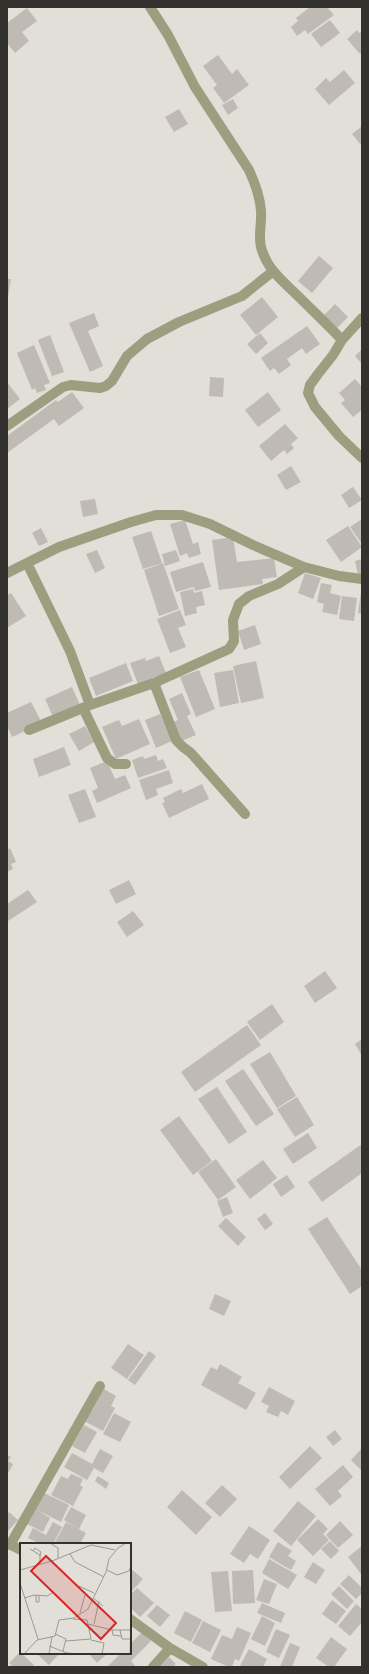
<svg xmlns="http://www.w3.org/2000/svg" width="369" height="1674" viewBox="0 0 369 1674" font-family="Raleway,sans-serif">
<rect width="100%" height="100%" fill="#e2dfd8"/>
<path fill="#bfbab4" d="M310,7H327L334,15L308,34L305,30L297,36L291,27L298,21L296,18Z
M27,8L37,21L22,32L29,41L15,53L7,43V23Z
M330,20L340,33L321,47L311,34Z
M357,30L359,33L362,30V52L360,54L347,39Z
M218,55L232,74L237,69L249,85L224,103L213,88L217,85L203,66Z
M344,70L355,83L329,105L315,89L326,78L330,82Z
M233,99L238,108L228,115L222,105Z
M179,109L188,124L174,132L165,117Z
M362,126V143L360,144L352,134Z
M319,256L333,268L312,293L298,281Z
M7,279H11L8,297H7Z
M262,297L278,317L256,335L240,315Z
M335,304L348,317L337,328L324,315Z
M94,313L99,326L88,331L103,366L90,372L69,323Z
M307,326L320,344L306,354L302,348L287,359L291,365L279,374L274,368L270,371L261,358Z
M260,333L268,343L256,354L247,344Z
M50,335L64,372L52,376L38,340Z
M34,345L50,383L44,385L46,390L37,393L35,388L32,390L17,353Z
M362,349V364L355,356Z
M210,377L224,378L223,397L209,396Z
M355,379L362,387V410L353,417L341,403L345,400L339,393Z
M7,382L20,399L7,409Z
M72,392L84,408L59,426L54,419L7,453V436L56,400L58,402Z
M268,392L281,410L258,427L245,410Z
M285,424L298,438L291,444L294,448L287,454L284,450L271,461L259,446Z
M291,466L301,482L286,490L277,475Z
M353,487L362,500L349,508L341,495Z
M95,499L98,514L83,517L80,501Z
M362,519V544L350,527Z
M185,520L193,544L198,542L201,554L189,558L187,553L180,556L170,524Z
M348,526L362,547L341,562L326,540Z
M41,528L48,542L39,546L32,533Z
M151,531L162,563L143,569L132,537Z
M233,537L237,562L274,558L277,577L262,579L263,584L219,590L212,540Z
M97,550L105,568L95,573L86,554Z
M176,550L180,561L165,566L162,554Z
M362,559V574L358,575L355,561Z
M203,562L211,587L195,591L194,587L176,592L170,572Z
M163,563L179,609L159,616L144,570Z
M305,573L321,578L313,599L298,593Z
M321,583L332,585L330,593L341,596L337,615L322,612L324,604L317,602Z
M193,589L194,593L202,591L205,605L196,607L197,613L185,616L180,592Z
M361,592L362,593V614L358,613Z
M11,593L26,616L7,628V595Z
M342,596L357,598L354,621L339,619Z
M180,610L186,625L178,628L186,647L170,653L157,619Z
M255,625L261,644L244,650L238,631Z
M159,656L166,673L152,678L153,681L139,687L130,663L145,658L146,661Z
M256,661L264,698L241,703L233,666Z
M126,663L133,681L96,696L89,678Z
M199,670L215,709L196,717L180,677Z
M233,670L239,703L220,707L214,673Z
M72,687L80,705L53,717L45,699Z
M182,693L191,714L187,716L196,735L181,741L173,722L178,720L169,699Z
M31,702L42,723L12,737L7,726V713Z
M160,714L172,741L156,748L145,720Z
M139,719L150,744L116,759L102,727L119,720L122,726Z
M85,726L94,742L79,751L69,734Z
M64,747L71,765L39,777L33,759Z
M156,755L158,761L163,759L167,768L138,778L132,760L143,756L144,759Z
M107,761L115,779L125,775L131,788L97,803L92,791L98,788L90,768Z
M169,770L173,783L156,789L158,795L146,800L139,780Z
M202,784L209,799L169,818L162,803L165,802L163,798L181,789L183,793Z
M85,789L96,817L79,823L68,795Z
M10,848L16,862L11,864L13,869L7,872V850Z
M129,880L136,894L116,904L109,890Z
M28,890L37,902L8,921L7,919V904Z
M133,911L144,925L127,937L117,922Z
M325,971L337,988L315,1003L304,986Z
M272,1004L284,1022L260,1040L247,1022Z
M247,1025L261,1045L195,1092L181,1072Z
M362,1039V1056L355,1044Z
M270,1052L296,1096L277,1108L250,1064Z
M243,1069L274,1114L256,1126L225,1081Z
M217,1087L247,1132L229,1144L198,1099Z
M297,1097L314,1125L295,1137L277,1109Z
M179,1116L212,1161L193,1175L160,1130Z
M308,1133L317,1148L293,1164L283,1149Z
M362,1144V1173L322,1202L308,1182Z
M216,1159L236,1187L218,1200L198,1172Z
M263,1160L277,1178L250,1199L236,1180Z
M287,1175L295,1187L281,1197L273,1184Z
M227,1197L233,1213L223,1217L217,1201Z
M265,1213L273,1224L265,1230L257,1219Z
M327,1217L362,1270V1286L350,1294L308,1229Z
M226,1218L246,1237L238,1246L218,1226Z
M215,1294L231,1301L224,1316L209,1309Z
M128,1344L144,1355L127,1379L111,1368Z
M149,1351L156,1356L135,1385L128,1380Z
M220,1364L242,1377L238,1383L256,1393L246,1410L201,1385L211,1367L217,1370Z
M269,1387L295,1401L288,1415L281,1411L278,1417L266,1412L269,1406L261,1402Z
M104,1389L116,1396L111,1406L115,1408L103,1431L82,1420L88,1409L92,1411Z
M114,1413L131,1422L120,1442L103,1434Z
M84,1425L97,1432L85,1453L72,1446Z
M335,1430L342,1439L333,1446L326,1437Z
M310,1446L322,1458L290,1489L279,1477Z
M362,1448V1471L351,1460Z
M100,1449L113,1456L103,1473L94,1468L87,1480L64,1467L72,1453L92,1464Z
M7,1455L11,1457L8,1461L13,1464L9,1472L7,1471Z
M343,1465L353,1477L338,1491L342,1496L330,1506L315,1489Z
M71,1474L83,1479L80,1485L83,1487L73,1506L51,1495L61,1476L68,1479Z
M98,1476L109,1483L106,1489L95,1481Z
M222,1485L237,1499L220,1517L205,1503Z
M182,1490L212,1517L196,1535L167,1507Z
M42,1492L69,1505L61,1522L37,1510L50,1518L43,1532L25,1523Z
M298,1501L316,1516L291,1546L273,1531Z
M71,1507L86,1515L79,1529L64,1520Z
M9,1512L18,1520L8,1531L7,1515Z
M318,1519L328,1529L323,1534L329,1540L313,1556L297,1540Z
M340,1521L353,1535L338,1548L326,1535Z
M53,1522L62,1527L53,1544H40L28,1538L33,1528L46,1535Z
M66,1522L86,1533L80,1544H59L55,1542Z
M249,1526L270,1540L258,1559L250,1554L244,1563L230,1554Z
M330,1541L339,1551L331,1559L321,1549Z
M278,1542L292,1551L288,1556L296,1561L291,1570L269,1557Z
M362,1546V1573L361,1574L348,1557Z
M269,1559L297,1575L288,1589L262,1573Z
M313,1562L325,1570L316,1584L304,1577Z
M130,1568L143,1579L130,1593Z
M253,1570L255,1603L233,1604L232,1571Z
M228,1571L232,1611L215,1612L211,1572Z
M349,1575L362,1588V1593L356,1599L340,1584Z
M264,1579L277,1584L269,1604L256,1600Z
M339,1586L354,1601L347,1609L331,1594Z
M137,1588L154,1603L140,1617L130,1607V1595Z
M332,1600L346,1611L336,1624L322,1614Z
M262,1603L285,1613L281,1623L257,1613Z
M356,1604L362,1609V1622L350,1636L338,1626Z
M157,1605L170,1615L160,1627L147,1616Z
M185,1611L202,1620L191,1642L174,1633Z
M262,1616L275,1623L265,1646L251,1639Z
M203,1621L221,1630L210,1652L192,1643Z
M237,1627L251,1633L239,1661L235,1659L232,1667H229L211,1659L222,1635L232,1639Z
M276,1629L290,1635L279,1658L266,1652Z
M142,1632L151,1641L131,1661L136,1667H107L121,1653H130V1644Z
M331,1637L347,1649L334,1667H329L316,1658Z
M290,1643L300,1647L292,1667H280Z
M249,1649L267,1659L263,1667L240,1666Z
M20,1652L34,1665L32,1667H13L9,1663Z
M36,1653H60L49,1665Z
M88,1653H108L97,1663Z
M169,1657L176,1664L172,1667H160Z"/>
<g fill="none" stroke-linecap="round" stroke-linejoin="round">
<path stroke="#9b9f7f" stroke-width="10" d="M150,7L168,35L195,87L249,170C255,183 260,196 261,211C262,223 258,235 261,247C267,270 283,281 299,297C313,311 328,325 342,340
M362,318L342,340L333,355L318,374L310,385L308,393L315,407L339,436L362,458
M7,426L63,387L71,385L100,388L106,386L112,381L127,356L147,339L179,322L242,296L272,272
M27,563L70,651L90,705
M7,573L59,547L131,522L156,515H182L210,524L253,545L304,567L339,576L362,579
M154,683L176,740L183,747L191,753L245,814
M83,708L107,758L115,764H126
M29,730L90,705L154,683L229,649L234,641L233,620L239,604L249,596L278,584L304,567
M7,1543L21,1550
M10,1545L100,1386
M130,1619L170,1648L203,1667
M153,1667L170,1648"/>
</g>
<g transform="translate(20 1543)">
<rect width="111" height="111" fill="#e2dfd8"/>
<path fill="none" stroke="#9c9994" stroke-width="1" d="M30,0L38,5V15M10,6L20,12V21M13,8L15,5L21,9L20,13M50,11L55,19L84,34M0,27L32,18L71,2L95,7M87,27L97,32L109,28L111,23M0,40L18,96M59,43L74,50M16,52V59H19V53M5,55L14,52L27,53L32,50M73,55L83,63M60,70L65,52M68,81L92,87H110M74,81L79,58M92,87L93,92L101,93M100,87L102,96H111M35,91L46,96L43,108M71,97L84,100L82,111M46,98L71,96L67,77L53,76M29,103L47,110L60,111M4,111L17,97L35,93L39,77L54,75L68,66L86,29L89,16L98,5L106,0M29,111L32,94M110,111L111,82"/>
<path fill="#d62828" fill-opacity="0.15" stroke="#d62828" stroke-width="2" d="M26,13L96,80L81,96L11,28Z"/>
<rect width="111" height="111" fill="none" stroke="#32312e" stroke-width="2"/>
</g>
<rect width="369" height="1674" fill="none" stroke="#32312e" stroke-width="16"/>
</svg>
